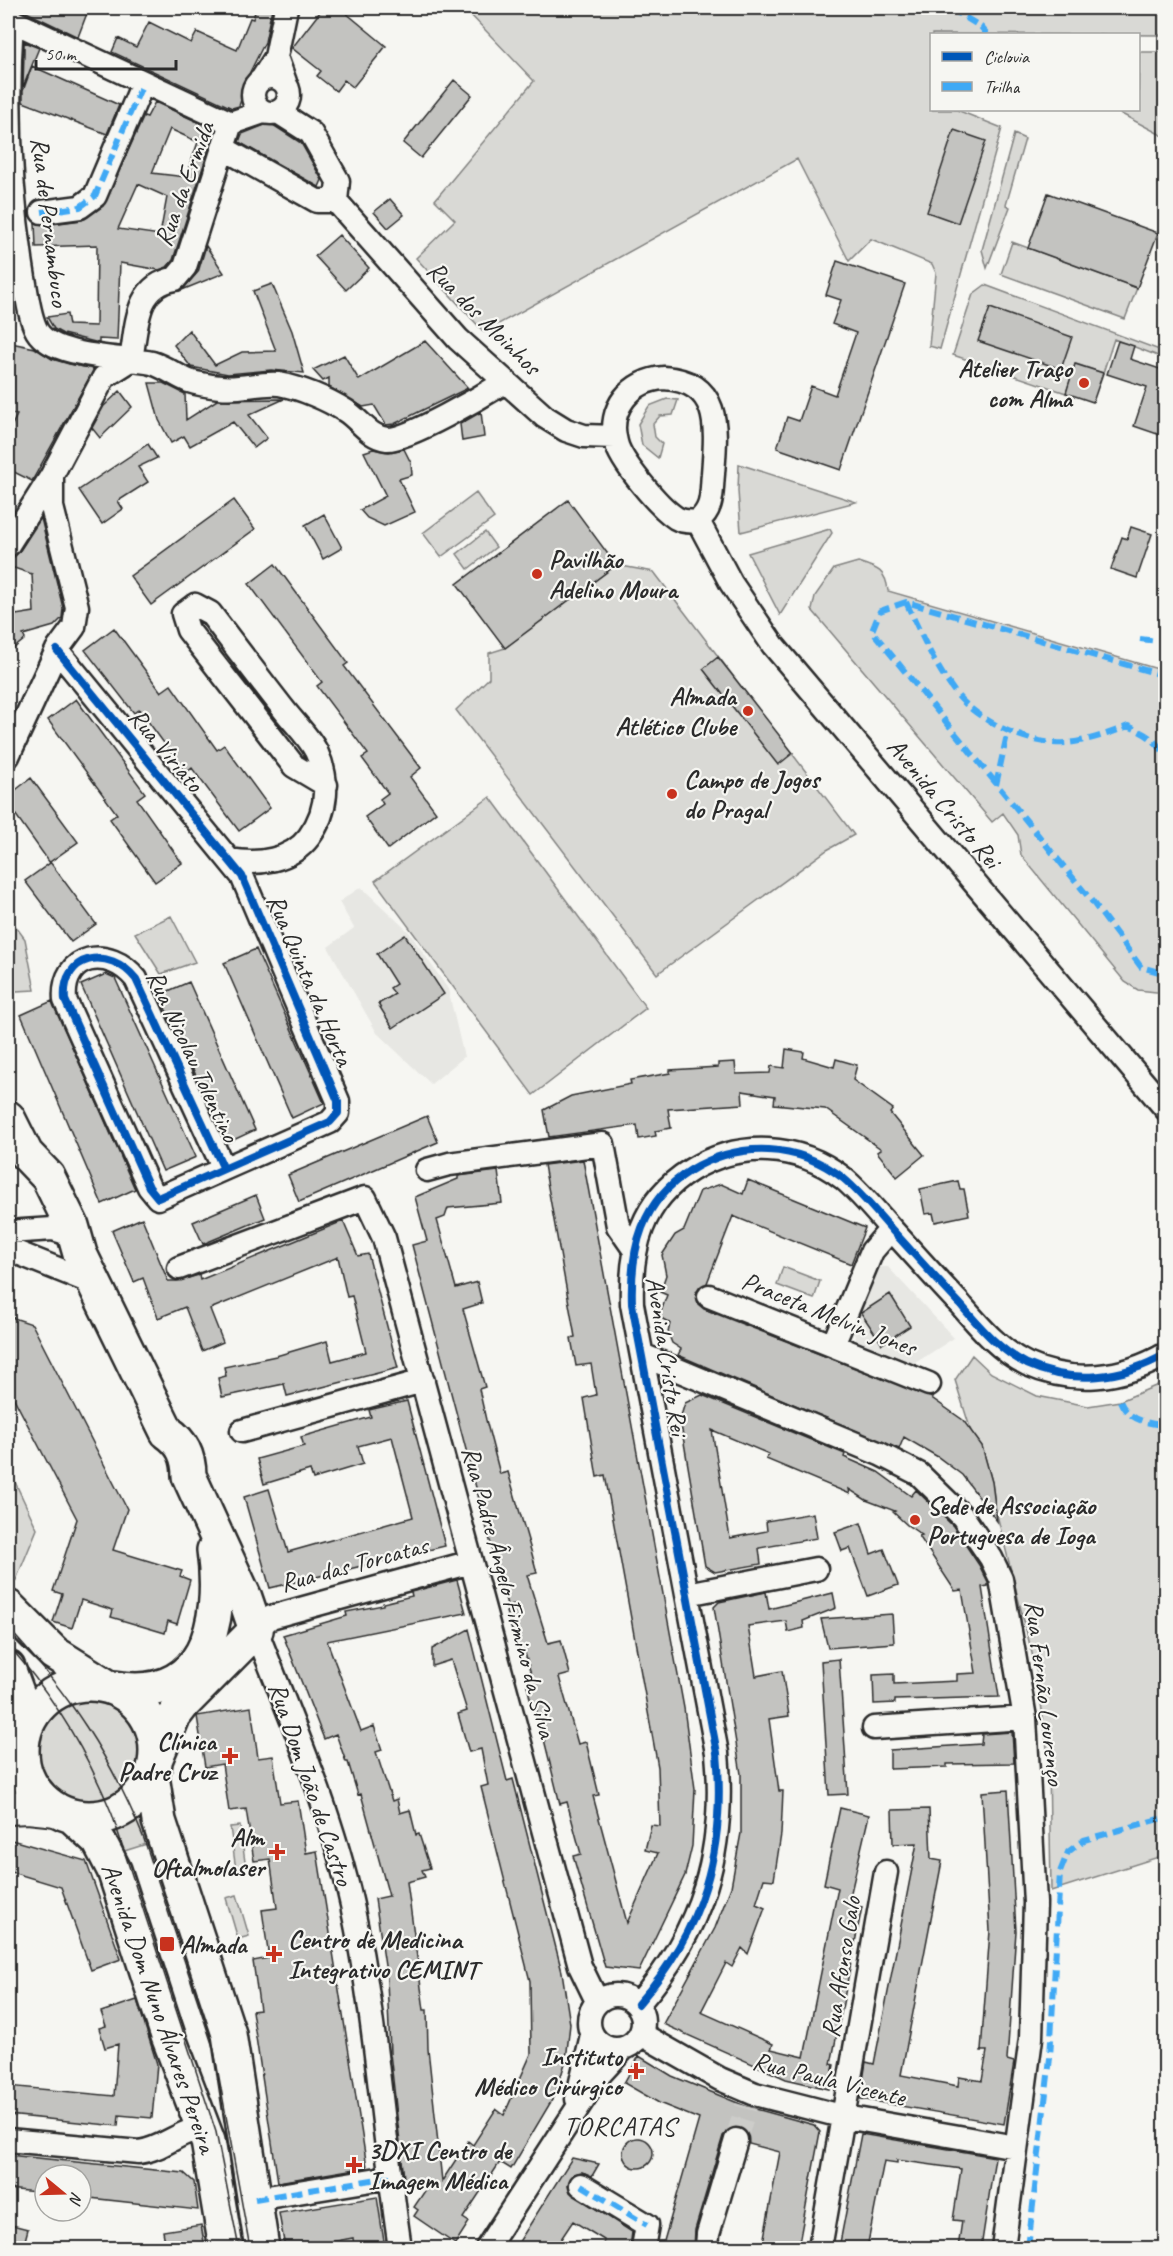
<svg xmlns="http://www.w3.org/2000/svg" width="1173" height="2256" viewBox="0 0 1173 2256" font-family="Caveat,sans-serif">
<rect width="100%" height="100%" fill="#f6f6f2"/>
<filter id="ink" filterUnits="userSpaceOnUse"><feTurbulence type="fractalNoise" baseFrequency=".0167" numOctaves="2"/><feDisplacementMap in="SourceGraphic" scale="12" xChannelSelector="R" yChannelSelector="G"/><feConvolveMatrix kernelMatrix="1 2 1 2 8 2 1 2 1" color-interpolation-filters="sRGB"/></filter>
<g filter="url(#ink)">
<path fill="#e7e7e3" d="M361,887L409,932L448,989L464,1057L431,1084L377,1033L328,947L354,928L339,902Z
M880,1267H888L954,1338L912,1365L859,1346L853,1331Z"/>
<path fill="#d9d9d5" stroke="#828280" stroke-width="1.5" d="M472,8H1165V35L932,34V110H957L1002,128L940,349L929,346L936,273L932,264L871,239L849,261L797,159L484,332L416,258L455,220L435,200L534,81L468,12Z
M1139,52H1165V137L1114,110H1138Z
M1014,134L1025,139L1006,205L1010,207L987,268L982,250Z
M1012,242L1137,288L1125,319L1001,274Z
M985,285L1165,352L1166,359L1114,339L1103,373L1076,364L1066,393L953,355L973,294Z
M667,399L678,400L673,415L660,416L653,424L655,437L662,444L658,458L642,445L638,424L649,406Z
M739,464L856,502L741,532L738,491Z
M476,493L494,518L441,557L423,533Z
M830,529L832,533L780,615L748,553Z
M485,532L496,547L468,569L457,554Z
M858,562C877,568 886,570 888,591L1165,671V993L1138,990L1125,982L1021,855L1018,835L1003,813L992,822L812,610L815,596L834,569Z
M616,565L654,572L854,835L827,850L657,974L456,710L489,678V653L505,648Z
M490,797L646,1008L533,1095L375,881Z
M8,916L25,939L35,990L16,991L8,986Z
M171,916L195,962L161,974L135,933Z
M783,1267L820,1281L814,1299L777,1285Z
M972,1355L991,1373L1037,1396L1088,1406L1120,1401L1165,1382V1855L1051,1891L1049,1763L1037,1673L996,1511L992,1482L982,1446L971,1431L955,1380Z
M8,1467L37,1529L16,1580L8,1569V1560L12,1557L8,1549Z
M34 1751a55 55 0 1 1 110 0a55 55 0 1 1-110 0Z
M139,1812L150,1843L121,1852L111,1827Z
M240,1826L246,1869L236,1870L230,1827Z
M237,1895L249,1936L238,1939L226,1898Z"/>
<path fill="#c3c3c0" stroke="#2b2b2b" stroke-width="1.5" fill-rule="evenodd" d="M18,8H89L78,37Z
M256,8H272L265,42L250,72L239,106L232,108L112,52L118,38L136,47L149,22L191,43L197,32L237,50L250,18L253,19Z
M323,8H340L386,46L353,87L344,80L336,91L317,76L321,71L292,48Z
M24,42L39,48L23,87L24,53Z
M32,66L119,105L107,134L23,102V91Z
M454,80L472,95L421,158L403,143Z
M155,102L215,130L173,260L167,267L159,270L120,263L117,340L99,339V343L63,334L54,329L47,317L67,314L69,325L96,326L97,245L36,247L35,223L44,225L82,220L103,206L144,116L147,117ZM170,129L198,142L186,177L152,173ZM138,184L167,197L160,235L118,229Z
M270,123L301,143L322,180L319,187L239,142L242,134Z
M954,130L986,141L958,223L927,212Z
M1048,193L1158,233L1137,288L1028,248Z
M390,199L404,215L388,228L374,212Z
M339,235L369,268L346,290L315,256Z
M206,246L224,273L182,290L198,272Z
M837,261L905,284L841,470L777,448L787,417L799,421L811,386L835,395L856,333L832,324L841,300L826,295Z
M272,284L292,331L304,373L271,370L228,374L191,367L174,345L189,330L215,365L242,352L276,351L253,291Z
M990,308L1072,337L1061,369L978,341Z
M425,341L468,388L394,424L386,425L374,405L363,407L329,387V378L323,381L313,370L344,355L359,380Z
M1118,341L1134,346L1130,359L1166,371V437L1134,426L1147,387L1107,374Z
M11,343L35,348L52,359L69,364L94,369L32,481L8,469V433L17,415L8,413V355Z
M1075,364L1103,373L1093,402L1066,393Z
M149,383H163L185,394L186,420L217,400L284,399L249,415L267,438L254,448L233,422L190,446L184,436L171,443L159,420Z
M120,391L132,407L100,438L92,428L104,406Z
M481,412L484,437L462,441L460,424Z
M148,444L157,458L138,467L148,482L118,501L123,509L102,524L79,490Z
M373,449L389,452L404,449L411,463L412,475L399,479L415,512L384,526L367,518L360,510L386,496L364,452Z
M234,500L255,529L151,605L130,576Z
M568,500L616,565L505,648L457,584Z
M324,514L342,548L323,559L305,525Z
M41,518L63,608L62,618L54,626L23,635L25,639L8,653V596H10L16,615L34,612L32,574L8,566V563L19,552Z
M1131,527L1152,534L1137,578L1111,569L1122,537L1127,539Z
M275,564L348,663L344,666L421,768L410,777L436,812L388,849L365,817L383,804L380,799L388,793L362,758L368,754L317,686L322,682L249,584Z
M114,628L161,692L171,685L217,750L224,745L270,808L239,831L192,768L186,773L139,709L134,713L85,650Z
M718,657L793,753L778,765L703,669Z
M76,699L145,793L137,799L182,863L155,882L110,819L117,814L48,720Z
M31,778L78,842L50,862L96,924L71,942L25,881L50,863L8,804V796Z
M405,935L444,994L393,1028L378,1004L395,994L390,988L396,984L377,954Z
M256,949L324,1103L292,1118L224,963Z
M106,974L115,978L196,1157L163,1171L81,985Z
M189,982L255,1130L227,1143L159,995Z
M52,1001L135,1189L102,1204L21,1015Z
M786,1049L804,1052L803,1058L834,1067L836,1059L857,1065L853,1080L893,1109L890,1113L924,1155L897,1177L877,1152L881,1149L825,1109L774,1104L775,1096L742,1091L743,1104L668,1109L671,1128L655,1131L656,1136L639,1139L637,1125L549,1137L544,1110L571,1096L631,1084L630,1080L670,1073V1070L718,1067V1063L735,1062L736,1074L770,1073L771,1066L784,1068Z
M427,1116L438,1142L299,1202L288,1175Z
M583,1160L684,1708L695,1789L692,1846L685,1875L639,1971L605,1967L573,1856L581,1854L567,1802L560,1804L537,1711L533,1712L527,1685L534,1684L524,1650L519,1652L506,1612L518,1604L507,1605L412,1245L427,1241L415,1197L458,1179V1176L498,1171L502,1203L448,1208L445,1217L437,1220L456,1288L477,1282L482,1303L463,1309L485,1387L479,1389L486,1420L500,1474L508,1472L532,1554L537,1573L527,1575L548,1643L561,1640L570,1674L559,1677L578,1744L586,1742L599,1795L593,1796L627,1923L658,1853L645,1850L651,1825L660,1826L658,1767L605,1475L597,1477L584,1398L596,1395L591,1364L576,1366L571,1338L575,1337L544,1165Z
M748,1180L865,1228L851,1264L733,1216L707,1283L696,1292L698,1304L704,1309L930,1397L963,1420L982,1446L992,1482L997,1521L962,1475L938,1457L904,1437L899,1449L678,1355L681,1349L672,1343L668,1333L670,1323L659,1317L667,1295L660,1292L666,1275L662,1255L675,1235L684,1230L700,1191L721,1184L743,1194Z
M958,1181L960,1189H964L969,1215L935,1222L933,1213L925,1214L920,1189Z
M256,1195L265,1218L203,1244L193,1222Z
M142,1218L168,1281H177L199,1275L200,1280L343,1221L358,1256L368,1254L398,1368L287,1396L284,1384L222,1397L218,1378L226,1376L224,1367L276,1356L327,1341L332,1361L366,1352L352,1296L347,1297L338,1257L210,1309L223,1342L202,1351L185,1307L158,1318L143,1278L134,1282L112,1231Z
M890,1294L910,1326L882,1344L861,1313Z
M8,1316L32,1324L127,1509L113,1550L182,1571L180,1576L190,1580L177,1624L168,1621L165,1633L111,1617L113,1610L81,1600L72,1628L53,1622L62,1594L53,1591L77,1519L8,1387Z
M702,1395L845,1454L844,1457L878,1472L911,1496L916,1490L953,1526L979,1565L988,1583V1586L982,1587L999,1697L895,1700V1703L874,1704L873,1675L894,1674V1684L957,1681V1674L976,1673L962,1590L955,1591L919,1536L922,1535L907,1525L893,1512L895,1511L866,1500L849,1489L850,1494L766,1459L769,1454L712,1430L730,1538L767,1531L766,1521L813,1513L817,1538L759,1548L761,1564L715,1572L705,1566L680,1419L685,1403Z
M407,1401L445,1546L270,1588L244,1497L269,1489L288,1552L413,1517L392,1437L358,1446L363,1464L313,1479L310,1470L264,1484L257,1459L304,1446L301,1437L371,1417L369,1410Z
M861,1523L871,1554L884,1549L898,1585L868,1596L850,1548L842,1551L835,1532Z
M457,1580L466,1613L327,1641L361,1731L374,1726L382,1750L376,1752L392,1801L397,1799L400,1813L410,1810L416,1835L419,1834L430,1868L422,1870L425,1877L407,1882L424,2010H427L428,2049L442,2181L468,2141L473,2145L496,2109L504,2115L531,2054L530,1981L481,1787L488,1785L481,1749L469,1752L458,1714L467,1711L451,1660L432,1666V1649L469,1629L507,1781L513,1779L562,1972L570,2024L566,2060L555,2095L511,2169L500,2162L463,2218L469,2222L455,2244L414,2216L418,2210L414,2207L429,2185L405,2187L390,2053L387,1979L375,1899L389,1896L361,1794L358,1795L348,1762H346L336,1734L324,1739L283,1635L347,1616L346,1612L383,1605V1603L412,1596L411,1592Z
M766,1592L769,1609L833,1593L836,1608L803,1621L804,1628L788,1632L786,1621L748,1626L756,1676L782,1671L789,1716L769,1719L779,1791H783L781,1834L774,1880L764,1879L756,1904L765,1908L748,1954L742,1948L732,1967L726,1963L701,2012L773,2044L771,2049L804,2057L838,1888L824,1884L840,1808L869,1815L848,1905L862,1907L831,2064L834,2065L829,2089L786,2079L663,2024L715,1928L731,1887L741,1833V1774L714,1607L719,1602Z
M892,1614L894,1643L828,1648L821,1619Z
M839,1659L848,1794L829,1795L821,1661Z
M251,1707L258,1758L273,1756L280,1803L298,1801L306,1853L317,1851L367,2167L278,2182L252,2011L260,2010L253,1961L269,1958L262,1910L277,1908L270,1859L254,1861L246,1809L229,1811L222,1764L205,1767L197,1716Z
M1012,1732L1014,1763L947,1764V1767L890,1769V1750L981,1744L982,1734Z
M1008,1790L1016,1931L1007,2060L1014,2062L1004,2124L860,2099L866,2062L874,2064L917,1843L893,1844L892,1810L929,1809L931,1859L942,1861L901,2075L958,2086L959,2077L982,2081L987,2051H981L990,1931L982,1792Z
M8,1839L86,1861L121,1959L91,1970L61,1887L8,1871Z
M137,2000L157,2064L152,2118L119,2115L118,2126L8,2115V2086L114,2096L118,2044L105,2048L99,2028L106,2026L101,2012Z
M639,2056L672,2076L745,2106L814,2125L820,2132L798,2248H762L780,2152L749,2144L746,2131L733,2127L723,2136L695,2230L694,2248H662L699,2119L659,2103L624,2083Z
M861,2134L995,2157L981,2248H958L962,2221L953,2220L961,2169L897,2160V2163L884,2161L867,2248H839Z
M623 2153a15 15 0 1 1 30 0a15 15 0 1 1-30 0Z
M8,2155L184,2173L194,2182L198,2210L81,2197V2175H45V2193L8,2189Z
M572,2158L599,2164L592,2176L582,2172L574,2174L568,2184L570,2192L632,2232L630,2248H603L604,2240L573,2221L555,2248H515Z
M377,2197L385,2248H354L353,2238L315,2245V2248H285L279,2213Z
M8,2224L28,2229L23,2248H8Z
M201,2225L205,2248H166L163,2231Z"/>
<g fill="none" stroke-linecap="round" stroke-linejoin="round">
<path stroke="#cdcdca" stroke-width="22" stroke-dasharray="22 11" stroke-linecap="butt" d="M736,2140L746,2106"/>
<defs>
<path id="street" d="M8,19L231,123
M12,20C6,106 10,193 24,278C27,294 29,317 37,331C53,358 124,357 152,363C165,367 177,376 189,381C198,384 211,386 220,387C240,390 259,382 279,384C301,388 327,399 346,411C360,420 369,437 387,439C408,440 484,395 505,382
M276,57L286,8
M253 95a18 18 0 1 1 36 0a18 18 0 1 1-36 0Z
M262,79L276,57L285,82
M278,112L311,133L338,181L336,201L458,339L545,417L566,430L584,436L615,437
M223,148L317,201H336
M42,212L80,207L95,196L143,83
M131,360C137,327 135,285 175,279L185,267L231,123L263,112
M664,378C723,382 716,431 713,474C711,492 714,508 698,521C690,522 683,522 676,518C659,507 620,461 616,442C607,409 631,380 664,378Z
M698,521L731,583L773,645L1166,1109
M8,545L52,475L104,377L131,360
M57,650L242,876L338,1101V1113L330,1122L158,1198L149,1187L65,1000C61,954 109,945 136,979L223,1167
M8,756L57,650L74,627L77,607L52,507V475
M230,860C258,865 291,861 309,837C328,811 330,781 316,751C309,737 295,724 285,711C260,679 235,646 210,613L195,605L183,614L188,630L294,766L326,785
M427,1170L449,1164L603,1144L618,1226L634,1249
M8,1232L53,1229L76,1236
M8,1249L95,1284
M179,1268L365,1198L384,1238L580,1966L597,2001
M709,1296L929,1384
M833,1345L872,1251L891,1229
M642,1355L880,1454L919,1474L963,1517L991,1558L1001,1579L1025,1718L1035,1903L1031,2038L1003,2248
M242,1431L423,1381
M687,1594L816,1569
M874,1728L1025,1718
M589 2022a27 27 0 1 1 54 0a27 27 0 1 1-54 0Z
M638,2004C703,1930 726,1850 717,1753L632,1304C630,1249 641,1201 691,1170C739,1141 798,1143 843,1178C861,1193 877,1213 893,1231C915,1255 937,1280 960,1304C980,1327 999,1350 1027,1364C1073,1385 1123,1379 1166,1354
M641,2034L720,2079L755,2094L845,2117L1016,2147
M577,2099L592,2035
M8,2140L139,2152C159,2150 174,2136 193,2130L208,2141
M581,2185L647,2225L643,2248
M255,2199L390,2177
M400,2248C383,2135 376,2018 352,1905C331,1810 291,1720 256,1630L271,1617L471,1562
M487,2248L599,2075L623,2049
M707,2248L708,2234L736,2140
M820,2248L886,1872"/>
<path id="secondary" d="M8,1774L22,1744
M8,1808L28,1807L57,1810"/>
<path id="primary" d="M8,1118L26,1154L48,1177L72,1226L80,1254L167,1432C183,1443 189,1457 189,1476L245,1598L256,1630L183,1704L173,1717L156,1758
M8,1607L54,1653L105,1685
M8,1668L21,1703L24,1735
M22 1751a67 67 0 1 1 134 0a67 67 0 1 1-134 0Z
M114,1688C206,1704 224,1623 214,1550
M152,1776L159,1821L229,2034L262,2248
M73,1817L99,1841L114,1870L168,2036L208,2141L226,2248"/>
</defs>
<use href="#street" stroke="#2b2b2b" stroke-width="27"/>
<use href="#secondary" stroke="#2b2b2b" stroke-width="36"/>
<use href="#primary" stroke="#2b2b2b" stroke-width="38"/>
<use href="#street" stroke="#f6f6f2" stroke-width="22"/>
<use href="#secondary" stroke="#f6f6f2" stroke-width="32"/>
<use href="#primary" stroke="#f6f6f2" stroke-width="33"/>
<path stroke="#2b2b2b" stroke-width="1.5" d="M8,1628C69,1694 110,1755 144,1839L214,2050L250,2248
M8,1645C53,1695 87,1752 112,1814L216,2132L239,2248"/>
<path stroke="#3fa9f5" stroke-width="6" stroke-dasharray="12 6" stroke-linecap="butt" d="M950,8L981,27L987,34
M42,212L80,207L95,196L143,83
M906,602C920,632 934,664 954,691C975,720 1029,746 1066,743C1087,741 1108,734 1128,726C1146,734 1156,739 1166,757
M1140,639L1166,642
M1166,676L906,602L880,611L872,631L1091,900L1141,967L1166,974
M996,785L1008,730
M1120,1401C1127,1419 1147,1424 1166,1425
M581,2185L647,2225
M255,2199L390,2177
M1028,2248L1050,2058L1060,1872L1068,1852L1084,1840L1166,1817"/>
<defs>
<path id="cycleway" d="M57,650L242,876L338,1101V1113L330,1122L158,1198L149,1187L65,1000C61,954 109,945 136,979L223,1167
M638,2004C703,1930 726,1850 717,1753L632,1304C630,1249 641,1201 691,1170C739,1141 798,1143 843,1178C861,1193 877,1213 893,1231C915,1255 937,1280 960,1304C980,1327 999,1350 1027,1364C1073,1385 1123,1379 1166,1354"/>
</defs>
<use href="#cycleway" stroke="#f6f6f2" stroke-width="11"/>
<use href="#cycleway" stroke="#0057b8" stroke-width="8"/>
</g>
</g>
<g fill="#c8321e" stroke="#f6f6f2" stroke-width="2">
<circle cx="1084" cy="383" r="6"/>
<circle cx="537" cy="574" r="6"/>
<circle cx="748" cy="711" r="6"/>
<circle cx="672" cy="794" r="6"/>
<circle cx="915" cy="1520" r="6"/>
<path d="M227 1747h6v6h6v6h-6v6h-6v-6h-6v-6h6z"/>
<path d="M274 1843h6v6h6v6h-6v6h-6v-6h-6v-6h6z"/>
<rect x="159" y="1936" width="16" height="16" rx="3"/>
<path d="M271 1945h6v6h6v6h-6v6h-6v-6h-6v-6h6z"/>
<path d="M633 2062h6v6h6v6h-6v6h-6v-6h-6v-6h6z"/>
<path d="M351 2156h6v6h6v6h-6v6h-6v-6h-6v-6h6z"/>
</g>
<g text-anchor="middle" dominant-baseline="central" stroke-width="4.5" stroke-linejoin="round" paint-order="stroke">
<g font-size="26" fill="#2b2b2b" stroke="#f6f6f2">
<text transform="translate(184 184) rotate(-70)">Rua da Ermida</text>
<text transform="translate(50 222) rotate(83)">Rua de Pernambuco</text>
<text transform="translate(484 318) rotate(45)">Rua dos Moinhos</text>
<text transform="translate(166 750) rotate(50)">Rua Viriato</text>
<text transform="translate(944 803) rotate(50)">Avenida Cristo Rei</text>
<text transform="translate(310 980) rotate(67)">Rua Quinta da Horta</text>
<text transform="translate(193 1056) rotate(65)">Rua Nicolau Tolentino</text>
<text transform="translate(829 1314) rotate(22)">Praceta Melvin Jones</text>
<text transform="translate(667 1356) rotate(81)">Avenida Cristo Rei</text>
<text transform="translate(354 1564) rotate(-15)">Rua das Torcatas</text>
<text transform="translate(509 1592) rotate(75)">Rua Padre Ângelo Firmino da Silva</text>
<text transform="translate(1045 1693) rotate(83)">Rua Fernão Lourenço</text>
<text transform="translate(311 1784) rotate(71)">Rua Dom João de Castro</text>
<text transform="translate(841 1967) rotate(-81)">Rua Afonso Galo</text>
<text transform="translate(159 2008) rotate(71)">Avenida Dom Nuno Álvares Pereira</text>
<text transform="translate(829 2079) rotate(14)">Rua Paula Vicente</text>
</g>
<g font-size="26" font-weight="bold" fill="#2b2b2b" stroke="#f6f6f2" text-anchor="start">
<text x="1072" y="368" text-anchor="end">Atelier Traço<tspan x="1072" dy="30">com Alma</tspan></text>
<text x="549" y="559">Pavilhão<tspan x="549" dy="30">Adelino Moura</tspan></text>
<text x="736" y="696" text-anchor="end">Almada<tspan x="736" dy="30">Atlético Clube</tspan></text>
<text x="684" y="779">Campo de Jogos<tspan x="684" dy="30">do Pragal</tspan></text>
<text x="927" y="1505">Sede de Associação<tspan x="927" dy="30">Portuguesa de Ioga</tspan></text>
<text x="216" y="1741" text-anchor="end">Clínica<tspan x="216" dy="30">Padre Cruz</tspan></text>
<text x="264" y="1837" text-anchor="end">Alm<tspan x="264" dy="30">Oftalmolaser</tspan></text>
<text x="288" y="1939">Centro de Medicina<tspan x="288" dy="30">Integrativo CEMINT</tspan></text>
<text x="180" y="1944">Almada</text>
<text x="622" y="2056" text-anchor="end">Instituto<tspan x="622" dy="30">Médico Cirúrgico</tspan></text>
<text x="368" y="2150">3DXI Centro de<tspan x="368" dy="30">Imagem Médica</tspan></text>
</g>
<g font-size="27" letter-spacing="1.5" fill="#2b2b2b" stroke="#f6f6f2">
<text x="620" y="2126">TORCATAS</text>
</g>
</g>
<rect width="1173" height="2256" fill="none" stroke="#f6f6f2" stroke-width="30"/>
<rect x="15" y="15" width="1143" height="2226" fill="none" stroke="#2b2b2b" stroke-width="2" filter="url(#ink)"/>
<rect x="930" y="33" width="210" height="78" fill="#f6f6f2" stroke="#a5a5a2" stroke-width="1.5"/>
<rect x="942" y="52" width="30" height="9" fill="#0057b8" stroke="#a5a5a2" stroke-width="1.5"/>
<text x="984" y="63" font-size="18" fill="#2b2b2b">Ciclovia</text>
<rect x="942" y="82" width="30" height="9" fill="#3fa9f5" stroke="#a5a5a2" stroke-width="1.5"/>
<text x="984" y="93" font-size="18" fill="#2b2b2b">Trilha</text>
<g transform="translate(63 2193) rotate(109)"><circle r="28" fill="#f6f6f2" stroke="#a5a5a2" stroke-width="1.5"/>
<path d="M0-4.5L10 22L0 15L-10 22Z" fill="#c8321e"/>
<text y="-9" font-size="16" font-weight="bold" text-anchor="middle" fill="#2b2b2b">N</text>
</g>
<path d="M36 60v9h140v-9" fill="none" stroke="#2b2b2b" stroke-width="3"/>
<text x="45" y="60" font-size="18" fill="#2b2b2b" stroke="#f6f6f2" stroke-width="4.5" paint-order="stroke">50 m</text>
</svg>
